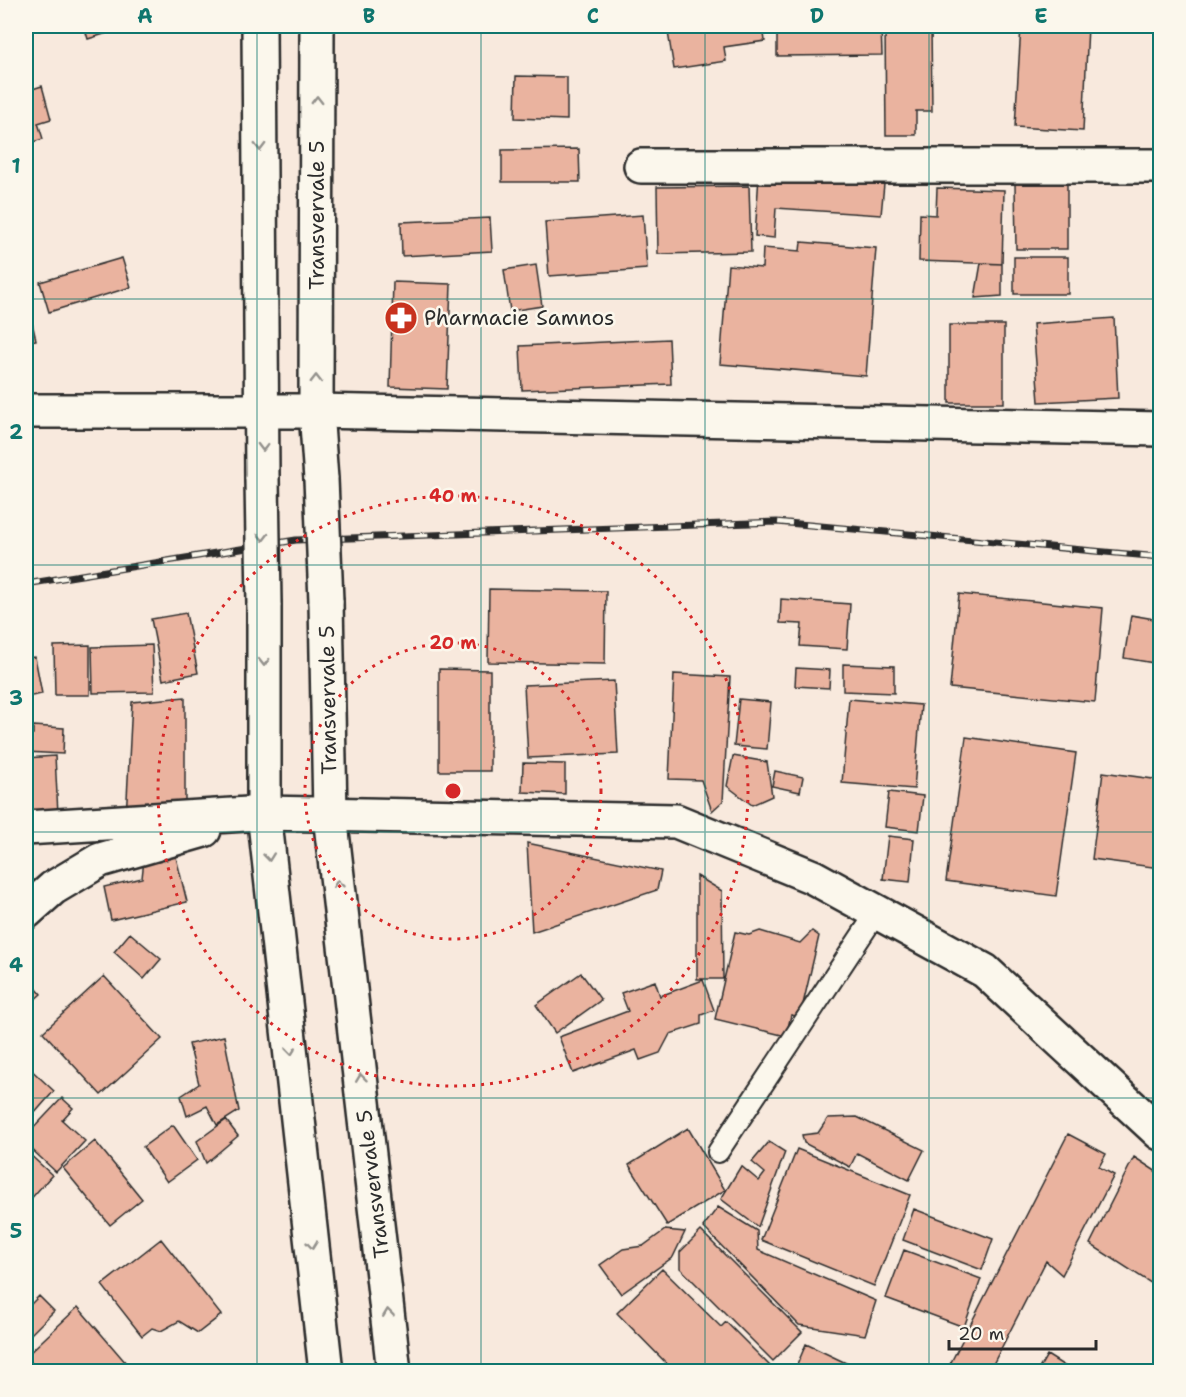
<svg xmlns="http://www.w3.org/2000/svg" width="1186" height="1397" viewBox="0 0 1186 1397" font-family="'Shantell Sans',sans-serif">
<rect width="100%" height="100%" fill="#f8e9dd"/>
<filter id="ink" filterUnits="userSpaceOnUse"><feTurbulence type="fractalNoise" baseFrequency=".0167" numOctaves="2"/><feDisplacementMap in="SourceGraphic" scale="12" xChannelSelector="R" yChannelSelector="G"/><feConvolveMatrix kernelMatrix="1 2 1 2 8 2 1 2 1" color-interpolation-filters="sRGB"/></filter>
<g filter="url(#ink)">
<path fill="#eab39f" stroke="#2b2b2b" stroke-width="1.5" d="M84,26H130L88,39Z
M667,26H763L765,41L724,47L726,61L674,69Z
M777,26H881L882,55L777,56Z
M885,26H931L932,111H916V135H886Z
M1021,26H1088L1083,131L1015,127Z
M516,76L567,77V120L515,118Z
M42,86L51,119L38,123L43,139L26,144V91Z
M579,149L580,182H502V150Z
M759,176L884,184L881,215L776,208L774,238L755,236Z
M1015,183H1067V249H1016Z
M749,186L751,252L658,254L657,187Z
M937,188L1004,190L1002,264L919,261L920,214L936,215Z
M643,215L647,269L549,276L545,222Z
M490,218L492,251L402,256L401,222Z
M801,242L876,248L866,376L720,364L728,265L762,268L763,248L800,251Z
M1014,257H1068V294H1014Z
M122,258L131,287L49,312L40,282Z
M981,263L1002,264V296L975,298Z
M536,265L542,306L510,311L504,270Z
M393,282L451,284L447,389L390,387Z
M27,301L36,340L26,342V302Z
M1114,318L1118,398L1039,402L1033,324Z
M949,325H1004V403H949Z
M669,339L671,384L522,390L520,346Z
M489,589L606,591L605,664L488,662Z
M959,594L1103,608L1095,702L950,688Z
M781,599L850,604L847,649L800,646L802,624L780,623Z
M186,613L198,673L163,680L151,619Z
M1131,615L1160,620V664L1124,658Z
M90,645V695H55L54,646Z
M152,645L154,692L93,693L92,647Z
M35,657L42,694L26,697V658Z
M843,664L894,666V693L843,691Z
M796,668L830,670L829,688L795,686Z
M439,669L490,670V771H439Z
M674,674L730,677L723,801L712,811L701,780L669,779Z
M614,681L618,754L528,758L524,685Z
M185,697V815L126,818L132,702Z
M739,699L771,702L767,749L734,746Z
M849,699L921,705L914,789L842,783Z
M33,726L64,728L63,754L26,752V734H33Z
M966,737L1076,753L1056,896L946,881Z
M55,756L58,814L26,816V758Z
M733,756L767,762L772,796L752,805L727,786Z
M523,763L565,764V794L522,792Z
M775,771L803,777L800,792L772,786Z
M1103,772L1160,780V868L1092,859Z
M889,792L923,796L919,831L885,827Z
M888,836L914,839L910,882L883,879Z
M527,843L661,871L657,890L532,932Z
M175,853L187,902L111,920L104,887L142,878L144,860Z
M697,876L722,891L723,979H697Z
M760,931L800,943L812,931L819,936L800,1017L791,1015L786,1036L715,1019L735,932L749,935Z
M130,933L161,959L144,979L114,952Z
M581,973L601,1000L555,1033L536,1005Z
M26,976L41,994L26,1007Z
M104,976L162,1039L101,1095L43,1032Z
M703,980L714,1010L701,1015V1024L670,1034L660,1053L640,1060L636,1050L573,1073L559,1037L628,1011L621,993L655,981L660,996Z
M224,1036L239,1111L217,1125L207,1106L187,1116L181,1096L199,1084L189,1044Z
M26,1065L54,1091L26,1123Z
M62,1098L73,1108L62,1120L85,1141L56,1172L26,1144V1136Z
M857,1117L924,1150L909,1180L857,1153L850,1167L804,1143L802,1135L818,1133L828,1118Z
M226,1120L238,1136L206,1163L197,1141Z
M173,1125L197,1160L167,1182L143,1147Z
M688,1128L725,1190L667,1225L629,1165Z
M1068,1134L1106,1154L1099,1167L1114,1175L1062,1275L1046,1261L989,1372H946Z
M95,1141L142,1199L110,1225L63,1168Z
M769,1142L785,1152L758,1227L721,1199L741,1166L759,1181L765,1173L752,1162Z
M797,1149L910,1195L874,1286L761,1240Z
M26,1151L52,1175L28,1202L26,1200Z
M1134,1157L1160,1174V1289L1090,1244Z
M718,1207L757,1231L758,1250L876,1301L865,1335L799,1325L703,1227Z
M914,1209L993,1239L982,1270L903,1240Z
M665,1230L685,1232L673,1257L621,1294L600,1265L623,1249L643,1246Z
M701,1231L802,1332L773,1361L680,1268V1252Z
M161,1239L221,1315L198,1333L179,1321L161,1331L152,1328L142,1336L102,1285Z
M904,1250L981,1279L964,1327L886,1298Z
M662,1269L721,1327L726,1322L774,1370L675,1372L617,1313Z
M39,1296L54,1311L30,1335L26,1330V1309Z
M78,1307L127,1364L122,1372H39L26,1356Z
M806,1344L865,1372H794Z
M1047,1355L1074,1372H1037Z"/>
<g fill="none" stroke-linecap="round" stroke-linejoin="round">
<defs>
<path id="lane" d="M718,1152L877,912"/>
<path id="street" d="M641,166H1160
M26,411H316L1160,429
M26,828L264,813L676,821L813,877L985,971L1160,1133
M26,912L53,888L100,860L204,830"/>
<path id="secondary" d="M259,26L262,479
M317,26L316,411L321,479
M326,601L330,815L394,1372
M264,604V813L326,1372"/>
</defs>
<use href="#lane" stroke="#2b2b2b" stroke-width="24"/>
<use href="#street" stroke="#2b2b2b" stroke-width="38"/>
<use href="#secondary" stroke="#2b2b2b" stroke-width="38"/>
<use href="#lane" stroke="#fbf7ec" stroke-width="20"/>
<use href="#street" stroke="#fbf7ec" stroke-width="33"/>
<use href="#secondary" stroke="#fbf7ec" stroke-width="33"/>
<defs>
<path id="rail" d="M26,584L296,540L777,522L1160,557"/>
</defs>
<use href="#rail" stroke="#2b2b2b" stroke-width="7"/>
<use href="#rail" stroke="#fbf7ec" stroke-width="4.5" stroke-dasharray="14" stroke-linecap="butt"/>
<defs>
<path id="secondary-bridge" d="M262,479L264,604
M321,479L326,601"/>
</defs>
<use href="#secondary-bridge" stroke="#2b2b2b" stroke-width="38" stroke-linecap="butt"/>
<use href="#secondary-bridge" stroke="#fbf7ec" stroke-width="33"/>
</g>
<defs><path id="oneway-chevron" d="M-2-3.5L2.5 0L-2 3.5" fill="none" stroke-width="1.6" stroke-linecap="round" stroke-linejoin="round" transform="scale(1.5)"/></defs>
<g stroke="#93918c">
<use href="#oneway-chevron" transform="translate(317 100) rotate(-90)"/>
<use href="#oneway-chevron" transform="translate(260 147) rotate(89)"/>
<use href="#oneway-chevron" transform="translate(316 379) rotate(-90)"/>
<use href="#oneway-chevron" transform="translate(263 447) rotate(91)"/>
<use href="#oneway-chevron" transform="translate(263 537) rotate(89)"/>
<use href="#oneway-chevron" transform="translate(264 662) rotate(90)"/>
<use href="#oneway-chevron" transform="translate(269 857) rotate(84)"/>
<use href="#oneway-chevron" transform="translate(338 884) rotate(-97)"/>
<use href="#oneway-chevron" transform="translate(291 1051) rotate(84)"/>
<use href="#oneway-chevron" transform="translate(361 1078) rotate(-97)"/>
<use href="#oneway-chevron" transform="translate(312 1245) rotate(84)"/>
<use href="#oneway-chevron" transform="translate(388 1313) rotate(-97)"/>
</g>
</g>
<path fill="none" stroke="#0f766e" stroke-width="1.5" stroke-opacity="0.55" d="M257,26V1372M481,26V1372M705,26V1372M929,26V1372M26,299H1160M26,565H1160M26,832H1160M26,1098H1160"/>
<g fill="none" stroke="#d62828" stroke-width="3" stroke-dasharray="3 6">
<circle cx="453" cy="791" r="148"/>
<circle cx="453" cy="791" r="295"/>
</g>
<defs>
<symbol id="pharmacy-disc" viewBox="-11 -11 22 22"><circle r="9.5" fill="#c8321e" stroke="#fbf7ec"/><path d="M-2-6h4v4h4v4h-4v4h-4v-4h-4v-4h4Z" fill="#fff"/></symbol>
</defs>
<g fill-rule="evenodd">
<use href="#pharmacy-disc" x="382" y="299" width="38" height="38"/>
</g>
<g text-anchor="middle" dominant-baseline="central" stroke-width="5" stroke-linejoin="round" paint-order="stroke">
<g font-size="21" fill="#2b2b2b" stroke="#fbf7ec">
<text transform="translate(317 215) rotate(-90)">Transvervale 5</text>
<text transform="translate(328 700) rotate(-91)">Transvervale 5</text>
<text transform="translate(373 1184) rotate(-97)">Transvervale 5</text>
</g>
<g font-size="21" fill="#2b2b2b" stroke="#fbf7ec" text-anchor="start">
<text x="424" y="318">Pharmacie Samnos</text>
</g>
</g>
<circle cx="453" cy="791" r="9" fill="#d62828" stroke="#fbf7ec" stroke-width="3"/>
<g font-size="18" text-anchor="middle" font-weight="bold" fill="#d62828" stroke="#fbf7ec" stroke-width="5" stroke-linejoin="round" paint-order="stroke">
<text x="453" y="502">40 m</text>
<text x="453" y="649">20 m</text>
</g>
<rect width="1186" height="1397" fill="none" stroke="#fbf7ec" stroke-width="66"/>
<path d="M949 1340v9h147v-9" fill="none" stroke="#2b2b2b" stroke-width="3"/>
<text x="958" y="1340" font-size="18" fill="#2b2b2b" stroke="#fbf7ec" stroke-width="4.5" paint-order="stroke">20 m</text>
<rect x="33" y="33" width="1120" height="1331" fill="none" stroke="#0f766e" stroke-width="2"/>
<g font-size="20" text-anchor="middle" font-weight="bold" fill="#0f766e">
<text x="145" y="23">A</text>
<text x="369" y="23">B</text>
<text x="593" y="23">C</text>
<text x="817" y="23">D</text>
<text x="1041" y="23">E</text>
<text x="16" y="173">1</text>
<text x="16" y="439">2</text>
<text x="16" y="705">3</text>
<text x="16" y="972">4</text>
<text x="16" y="1238">5</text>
</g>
</svg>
